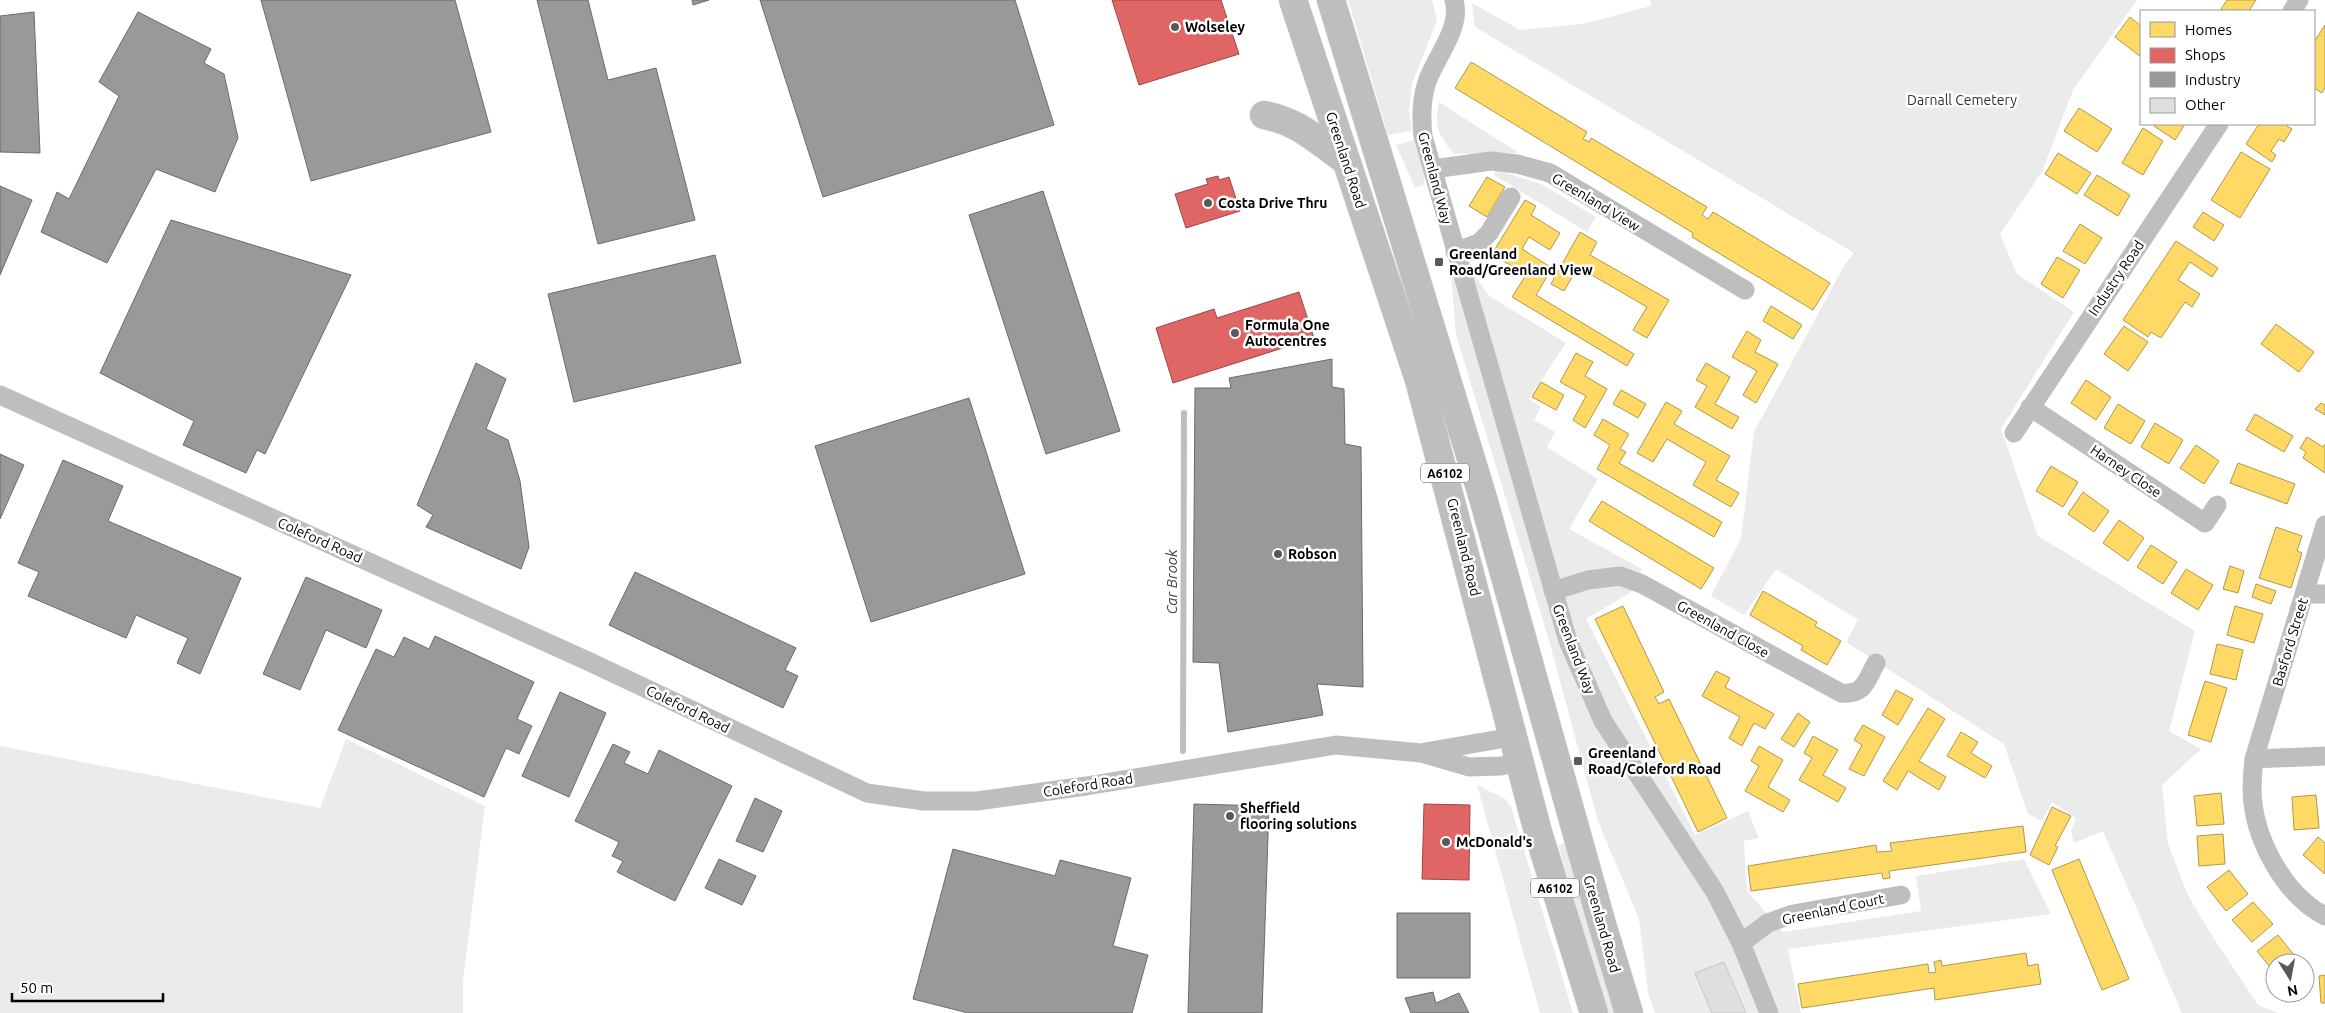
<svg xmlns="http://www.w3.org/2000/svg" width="2325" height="1013" viewBox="0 0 2325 1013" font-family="Ubuntu,sans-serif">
<rect width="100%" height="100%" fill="#fff"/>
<path fill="#ebebeb" d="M1348,0H1432L1437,20L1412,84L1409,110L1412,131L1388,135Z
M1650,0H2137L2073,90L2042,172L2000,234L2017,274L2074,312L2001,429L2038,536L2195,631L2169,731L2201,749L2162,785L2168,844L2187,893L2209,931L2258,1005L2278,1013H2182L2103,831L2074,843L2071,831L2076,818L2052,802L2042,821L2028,814L2004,744L1846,642L1858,620L1776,569L1744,615L1711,596L1741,538L1754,432L1845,264L1854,253L1475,27L1472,3L1520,30L1583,24L1651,6Z
M1439,102L1519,153L1454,154C1438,134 1434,128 1439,102Z
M1414,140L1425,173L1423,185L1415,188L1396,145Z
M1496,170L1541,184L1596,217L1587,232L1494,175Z
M1473,272L1488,295L1566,343L1529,399L1541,407L1534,420L1555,432L1547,447L1598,479L1569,529L1642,569L1631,592L1586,619L1695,835L1748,811L1759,838L1744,841L1747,891L1783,932L1921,911L1916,876L2024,859L2051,914L1788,949L1801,1013H1655L1648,993L1639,919L1598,821L1548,637L1456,335L1451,275Z
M346,739L485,806L463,981V1013H0V746L320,808Z
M1477,785L1505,799L1511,807L1573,1013H1540Z
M1567,843L1618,1013H1608L1558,845Z"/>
<path fill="#ffd966" stroke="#b29847" d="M2227,0H2256L2249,11H2224L2221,9Z
M2130,17L2141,26V57L2115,37Z
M2325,25V88L2322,93L2314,88V42Z
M1471,62L1587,132L1583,139L1589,142L1591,138L1707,207L1702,215L1708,219L1713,212L1830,283L1813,310L1692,237L1693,233L1455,88Z
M2079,108L2112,129L2097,152L2064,131Z
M2155,124H2185L2175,140L2154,126Z
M2259,124H2289L2287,126L2292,129L2284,142L2279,139L2271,151L2276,155L2272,162L2246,144Z
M2143,128L2163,141L2143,175L2122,163Z
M2241,152L2270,169L2240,218L2211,200Z
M2058,153L2091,173L2077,194L2045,174Z
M2097,175L2130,195L2118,216L2084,195Z
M1487,177L1505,187L1487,217L1469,206Z
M1525,200L1536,206L1531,215L1560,233L1550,250L1529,237L1522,249L1552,268L1536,295L1634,354L1627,366L1512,297L1526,275L1492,254Z
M2203,212L2224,225L2214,241L2193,227Z
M2080,224L2102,238L2085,264L2063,251Z
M1580,232L1597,242L1590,255L1669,300L1647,338L1633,330L1647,307L1578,267L1564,291L1551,284Z
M2176,241L2218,268L2212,277L2190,262L2178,280L2200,294L2192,307L2185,302L2161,338L2151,332L2148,337L2123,320Z
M2057,257L2080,270L2063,298L2041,284Z
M1771,306L1802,325L1793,339L1763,321Z
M2276,324L2314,352L2299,372L2261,344Z
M2124,326L2148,342L2128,371L2104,354Z
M1747,331L1761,340L1755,352L1778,364L1756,403L1743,395L1757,371L1732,357Z
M1576,353L1593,362L1585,376L1607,389L1585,428L1573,420L1586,396L1560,382Z
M1706,363L1730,377L1715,404L1739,417L1732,429L1695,407L1707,386L1696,380Z
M2086,380L2111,397L2096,420L2071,403Z
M1541,382L1564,395L1556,410L1532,397Z
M1621,390L1646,404L1638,418L1613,404Z
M1666,402L1682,411L1674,424L1730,456L1716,480L1739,493L1731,507L1693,485L1706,462L1667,439L1653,462L1637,453Z
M2321,403L2325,405V415L2315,409Z
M2118,404L2145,421L2131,444L2104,428Z
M2255,414L2293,436L2284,452L2246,430Z
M1603,419L1629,434L1620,449L1626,452L1619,463L1722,522L1714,537L1597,469L1610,445L1594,435Z
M2155,423L2183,440L2169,464L2141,447Z
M2307,437L2323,447L2325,444V473L2303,458L2306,452L2300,448Z
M2196,445L2219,461L2204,484L2180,468Z
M2238,463L2295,484L2287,504L2230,483Z
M2051,466L2078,482L2063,507L2036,491Z
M2083,492L2109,511L2094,532L2068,514Z
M1602,501L1714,568L1701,589L1589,521Z
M2119,520L2144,538L2128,561L2103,543Z
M2276,527L2302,536L2297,551L2302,553L2291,588L2259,578Z
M2151,545L2177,562L2163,584L2137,567Z
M2230,566L2244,571L2238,593L2223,589Z
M2186,569L2213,585L2198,610L2171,593Z
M2256,584L2276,591L2271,604L2252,597Z
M1763,591L1817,622L1815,626L1841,641L1827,665L1801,650L1803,646L1750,615Z
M1623,606L1664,692L1655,697L1659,704L1669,699L1727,818L1698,832L1595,619Z
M2235,606L2263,614L2254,643L2227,635Z
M2217,644L2243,650L2236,680L2210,674Z
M1716,671L1730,678L1725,687L1774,714L1765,729L1754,723L1742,746L1729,738L1740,717L1702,696Z
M2205,681L2227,688L2211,742L2188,735Z
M1896,690L1913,699L1898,725L1882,715Z
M1928,708L1945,719L1919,761L1946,777L1939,790L1908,771L1897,790L1883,781Z
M1798,713L1810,722L1794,747L1781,739Z
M1863,725L1885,737L1864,776L1849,769L1862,745L1854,740Z
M1961,732L1978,742L1971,753L1992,766L1985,778L1947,756Z
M1813,736L1838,750L1823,775L1846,788L1838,802L1799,780L1812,758L1804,753Z
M1759,746L1783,760L1768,787L1790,800L1783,812L1745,791L1759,766L1751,761Z
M2221,793L2224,824L2197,826L2194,796Z
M2316,795L2319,828L2294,830L2292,797Z
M2052,807L2071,816L2055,846L2058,847L2049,865L2030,855Z
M2023,826L2026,852L1889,871L1890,878L1883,879L1882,873L1751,891L1748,866L1876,845L1877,852L1892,851L1890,843Z
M2223,834L2225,864L2199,866L2197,836Z
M2318,837L2325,843V874L2303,855Z
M2079,859L2129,979L2102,990L2052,870Z
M2229,870L2248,894L2226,911L2207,887Z
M2253,902L2273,924L2252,942L2232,920Z
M2278,935L2298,960L2294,963H2275V973L2257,951Z
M2026,953L2028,966L2038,964L2041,984L1935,1000L1934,988L1802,1008L1798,984L1928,964L1929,973L1936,972L1934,962L1941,960L1942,966Z
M2325,975V1003H2321L2319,976Z"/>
<path fill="#e06666" stroke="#9d4747" d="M1112,0H1221L1239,54L1139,85Z
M1218,176L1219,180L1229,177L1240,211L1186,228L1175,194L1208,184L1206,179Z
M1299,292L1314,338L1173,383L1156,328L1214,309L1217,318Z
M1424,804L1470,805L1469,880L1422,879Z"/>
<path fill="#999" stroke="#6b6b6b" d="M261,0H455L491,132L311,181Z
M537,0H588L608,80L656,68L695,220L598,244Z
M692,0H709L693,5Z
M760,0H1015L1054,125L823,197Z
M34,12L40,153L0,152V16Z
M138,12L211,49L204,63L224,74L238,138L215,192L156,169L107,263L41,232L57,192L69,199L119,96L99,82Z
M0,186L32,200L0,275Z
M1043,191L1120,431L1046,454L969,215Z
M171,220L351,275L265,454L257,450L246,473L183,445L194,421L100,373Z
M715,255L741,363L574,402L548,294Z
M1332,359V387L1344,389L1345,444L1361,447L1363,687L1317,684L1323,715L1228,732L1219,663L1193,662L1195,388H1231L1229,378Z
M476,363L506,379L486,429L508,440L520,481L529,547L521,569L426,527L433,515L417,505Z
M969,398L1025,574L871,622L815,446Z
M0,454L24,465L0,519Z
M63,460L123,486L108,521L241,578L200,674L177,663L188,638L136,615L126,638L28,596L39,572L18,563Z
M635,572L796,648L785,670L798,676L783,708L609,625Z
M306,577L382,610L366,648L326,630L300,690L263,674Z
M435,636L534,682L517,719L532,726L519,754L506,748L484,797L338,730L376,649L394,657L404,637L429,649Z
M560,692L606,713L569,797L522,776Z
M613,744L630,752L624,763L648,774L659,750L732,786L675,901L617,872L623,861L612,856L619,842L575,821Z
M755,798L782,811L763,852L736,841Z
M1194,804L1269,806L1262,1013H1188Z
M953,849L1055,876L1060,860L1131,878L1113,946L1148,955L1132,1013H968L913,999Z
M719,859L756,876L742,905L705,888Z
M1397,913H1470V978H1397Z
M1433,992L1436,1003L1459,993L1469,1013H1411L1405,998Z"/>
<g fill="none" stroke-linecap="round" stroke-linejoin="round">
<path stroke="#bebebe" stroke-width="6" d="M1183,751L1184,413"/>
</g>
<path fill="#dfdfdf" stroke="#c6c6c6" d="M1724,962L1746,1013H1712L1695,973Z"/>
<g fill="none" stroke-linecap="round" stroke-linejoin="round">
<defs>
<path id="highway" d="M1293,0L1419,380L1538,832L1594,1013
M1331,0L1483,498L1602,924L1629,1013
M1264,115C1300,122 1316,140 1345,160"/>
</defs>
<use href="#highway" stroke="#dbdbdb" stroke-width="29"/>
<path stroke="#bebebe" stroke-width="19" d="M1454,0C1462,28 1436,56 1427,82C1421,100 1421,118 1423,136L1568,641L1603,721L1715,892L1741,943L1769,1013
M2292,11L2299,0
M1433,169L1491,161L1517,164L1550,173L1745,290
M1455,252L1479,243L1489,233L1511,197
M0,395L592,663L867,793L924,801H977L1086,786L1336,745L1421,753L1469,767L1501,766L1519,762
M2030,407L2205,523L2217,505
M2014,433L2219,124
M2325,525L2254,759C2253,769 2252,779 2252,790C2253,837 2283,894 2325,916
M1553,591L1588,580L1620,576L1642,584L1841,693C1865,695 1866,681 1876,663
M2305,594H2325
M1425,752L1512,737
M2254,759L2325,756
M1741,943L1768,923L1793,914L1901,895"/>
<use href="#highway" stroke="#bebebe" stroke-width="28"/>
</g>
<g fill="#595959" stroke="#fff" stroke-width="2">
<circle cx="1175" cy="27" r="5"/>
<circle cx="1208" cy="203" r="5"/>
<rect x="1434" y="257" width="10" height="10" rx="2.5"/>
<circle cx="1235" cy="333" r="5"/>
<circle cx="1278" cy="554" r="5"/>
<rect x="1573" y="756" width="10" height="10" rx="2.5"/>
<circle cx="1230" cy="816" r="5"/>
<circle cx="1446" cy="842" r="5"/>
</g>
<g text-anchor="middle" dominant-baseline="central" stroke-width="5" stroke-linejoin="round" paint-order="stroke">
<g fill="#fff" stroke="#4c4c4c" stroke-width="1">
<rect x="1421" y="463.5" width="48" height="19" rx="4"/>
<rect x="1531" y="878.5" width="48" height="19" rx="4"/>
</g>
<g font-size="12" font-weight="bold" fill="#000">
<text x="1445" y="473">A6102</text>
<text x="1555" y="888">A6102</text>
</g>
<g font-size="14" font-weight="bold" fill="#000" stroke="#fff" text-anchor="start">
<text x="1185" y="27">Wolseley</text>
<text x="1218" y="203">Costa Drive Thru</text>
<text x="1449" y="254">Greenland<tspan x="1449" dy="16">Road/Greenland View</tspan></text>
<text x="1245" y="325">Formula One<tspan x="1245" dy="16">Autocentres</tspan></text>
<text x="1288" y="554">Robson</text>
<text x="1588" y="753">Greenland<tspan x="1588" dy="16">Road/Coleford Road</tspan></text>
<text x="1240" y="808">Sheffield<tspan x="1240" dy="16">flooring solutions</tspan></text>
<text x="1456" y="842">McDonald's</text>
</g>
<g font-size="14" fill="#323232" stroke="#fff">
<text x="1962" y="100">Darnall Cemetery</text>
</g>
<g font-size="14" fill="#000" stroke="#fff">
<text transform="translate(1346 160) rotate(72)">Greenland Road</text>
<text transform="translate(1435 178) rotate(75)">Greenland Way</text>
<text transform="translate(1596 202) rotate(31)">Greenland View</text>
<text transform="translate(2116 278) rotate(-56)">Industry Road</text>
<text transform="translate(2126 471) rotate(34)">Harney Close</text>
<text transform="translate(320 540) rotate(24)">Coleford Road</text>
<text transform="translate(1464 547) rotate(76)">Greenland Road</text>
<text transform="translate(1723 629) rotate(29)">Greenland Close</text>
<text transform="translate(2290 642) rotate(-73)">Basford Street</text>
<text transform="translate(1574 649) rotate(69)">Greenland Way</text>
<text transform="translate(688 709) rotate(26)">Coleford Road</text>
<text transform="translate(1088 785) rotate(-9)">Coleford Road</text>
<text transform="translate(1833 909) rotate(-12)">Greenland Court</text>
<text transform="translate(1602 924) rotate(74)">Greenland Road</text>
</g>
<g font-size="15" font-style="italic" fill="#434343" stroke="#fff">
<text transform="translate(1171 582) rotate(-90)">Car Brook</text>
</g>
</g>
<rect x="2140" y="10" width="175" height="115" fill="#ffffff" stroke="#999999"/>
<rect x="2150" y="22" width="25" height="15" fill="#ffd966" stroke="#999999"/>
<text x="2185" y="35" font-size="15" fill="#000000">Homes</text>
<rect x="2150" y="48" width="25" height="15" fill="#e06666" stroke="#999999"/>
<text x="2185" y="60" font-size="15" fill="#000000">Shops</text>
<rect x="2150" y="72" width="25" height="15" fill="#999999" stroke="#999999"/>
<text x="2185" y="85" font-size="15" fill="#000000">Industry</text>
<rect x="2150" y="98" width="25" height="15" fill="#dfdfdf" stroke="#999999"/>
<text x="2185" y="110" font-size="15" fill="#000000">Other</text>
<g transform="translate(2290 978) rotate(169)"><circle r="24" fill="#ffffff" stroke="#999999"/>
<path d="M0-4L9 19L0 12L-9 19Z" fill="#595959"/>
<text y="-8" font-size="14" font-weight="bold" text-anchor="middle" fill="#000000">N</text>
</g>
<path d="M12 993v8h151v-8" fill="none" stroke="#000000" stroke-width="2.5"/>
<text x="20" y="993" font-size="15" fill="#000000" stroke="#ffffff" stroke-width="4" paint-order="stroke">50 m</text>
</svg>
